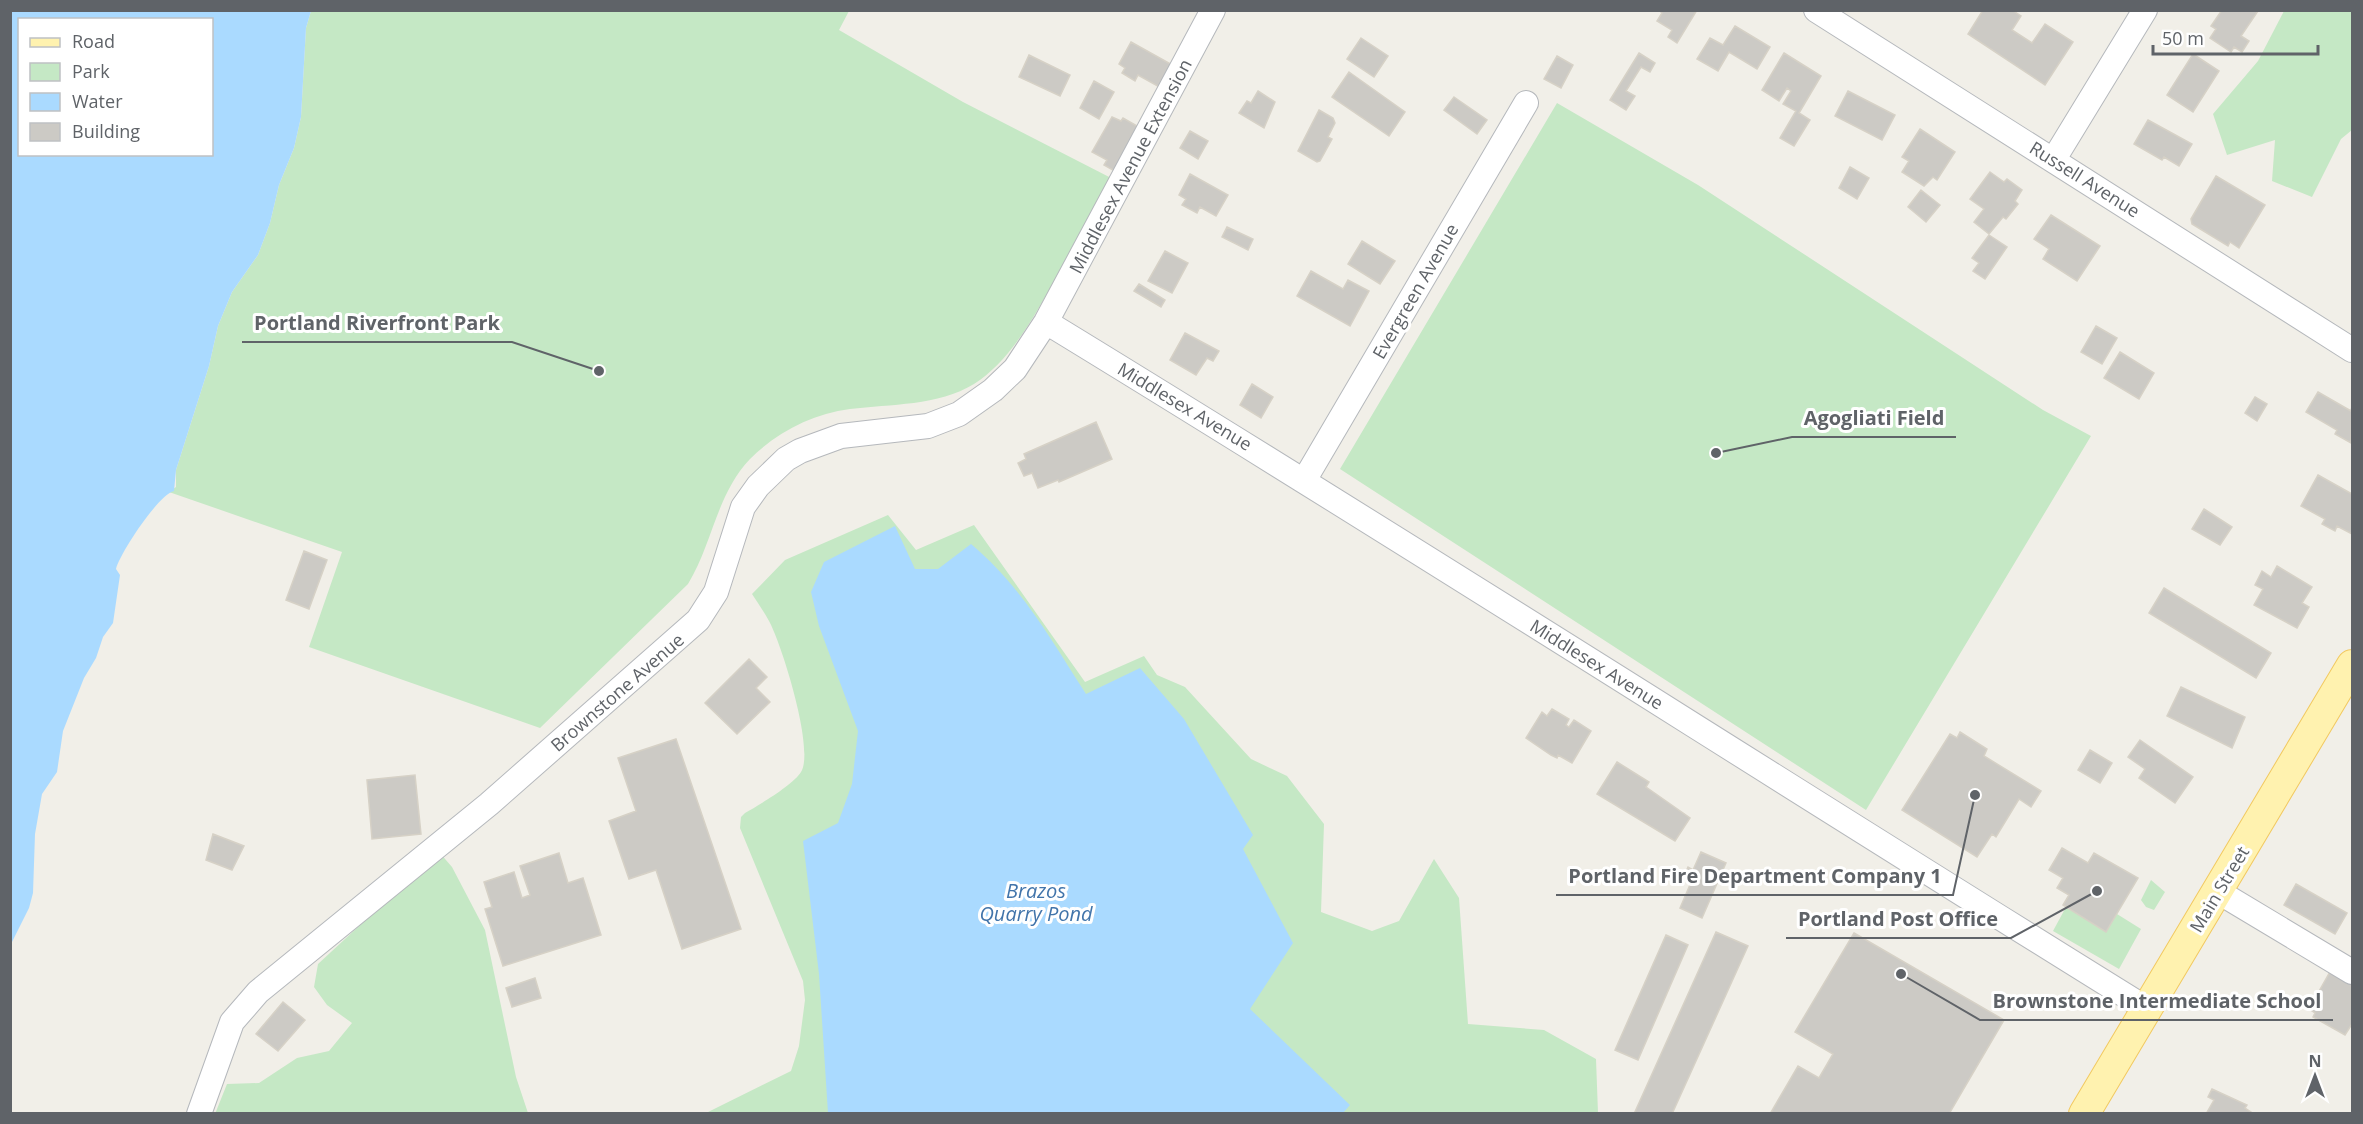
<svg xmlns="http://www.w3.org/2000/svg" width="2363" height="1124" viewBox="0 0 2363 1124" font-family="'Open Sans',sans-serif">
<rect width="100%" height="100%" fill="#f1efe8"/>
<path fill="#c5e8c5" d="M311,11H849L839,30L963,102L1115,180C1107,195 1099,212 1089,227C1080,241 1069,254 1061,269C1038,309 1014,358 974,384C938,406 891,404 850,409C812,414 777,432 750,459C716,495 713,543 688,584L540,728L309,647L342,552L169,492L176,487V470L209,366L218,326L232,292L258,255L270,223L279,185L294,148L301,117L306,28Z
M2284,11H2352V130L2341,139L2312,197L2272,181L2275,140L2227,155L2213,114L2258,61Z
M1557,103L1698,185L2043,410L2091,436L1866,810L1340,469Z
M888,515L916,550L974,525L1085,682L1144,656L1157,675L1185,687L1251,759L1287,776L1324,824L1321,912L1372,931L1399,921L1434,859L1459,898L1468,1024L1544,1030L1596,1059L1598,1113L704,1114L791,1071L799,1046L805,1000L803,981L740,828L741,817L745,813C759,805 793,785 801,772C815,750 782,645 769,621C764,612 758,603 752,594L785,560Z
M439,852L452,867L485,930L516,1077L528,1113L215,1114L227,1084L259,1083L297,1058L329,1051L352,1023L327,1005L314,987L318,964Z
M2151,880L2165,892L2154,910L2146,907L2141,900Z
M2066,907L2106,931L2117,914L2141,929L2119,969L2053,931Z"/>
<path fill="#aadaff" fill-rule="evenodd" d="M11,10L311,11L306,28L301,117L294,148L279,185L270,223L258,255L232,292L218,326L209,366L176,470L174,491C159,494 120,553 116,569L120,575L113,623L103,637L96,658L84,678L63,731L57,772L42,794L35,834L33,893L29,908L11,944ZM20,20H212V154H20Z
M895,526L915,569H938L971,544C1022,587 1050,638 1086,694L1140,668L1184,719L1253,835L1243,849L1293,943L1250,1009L1350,1105L1343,1113H828L819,974L803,841L838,823L852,784L858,731L819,626L811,592L824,562Z"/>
<path fill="#cccac5" stroke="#d6d1c6" stroke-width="1.5" d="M1659,10H1697L1677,43L1668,37L1672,30L1657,21L1662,13Z
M1983,10H2012L2021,16L2012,30L2032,43L2045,24L2073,42L2045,85L1968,34Z
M2222,10L2258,11L2241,36L2249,41L2242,52L2234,47L2231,52L2210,38L2216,29L2211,26Z
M1735,26L1770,47L1757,69L1729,52L1718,71L1697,59L1710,38L1723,45Z
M1361,38L1388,56L1374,77L1347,59Z
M1131,42L1176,67L1163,89L1138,75L1135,81L1122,73L1125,68L1119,64Z
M1639,53L1655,63L1650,72L1641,67L1626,91L1635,96L1626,110L1610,100Z
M1784,53L1821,76L1799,113L1810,120L1794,146L1780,138L1796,111L1783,104L1791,91L1787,88L1779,101L1762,90Z
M2193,54L2219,71L2193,112L2167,95Z
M1029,55L1070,75L1060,96L1019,77Z
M1557,56L1573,65L1561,88L1544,79Z
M1349,72L1405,112L1389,136L1332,97Z
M1094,81L1114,92L1099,119L1080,108Z
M1258,91L1275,102L1264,128L1239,113L1247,101L1251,103Z
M1848,91L1895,115L1882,140L1835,116Z
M1454,97L1487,120L1477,134L1444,110Z
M1319,110L1333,118L1335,123L1328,137L1332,139L1320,161L1317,162L1298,151Z
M1112,117L1121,121L1123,118L1139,127L1118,173L1104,165L1107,160L1092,152Z
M2148,120L2192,144L2179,166L2164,157L2162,160L2134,144Z
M1920,129L1955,152L1937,180L1933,177L1924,186L1902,172L1909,161L1902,157Z
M1190,131L1208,141L1198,159L1180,148Z
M1850,167L1869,178L1857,199L1839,188Z
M1990,172L2004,182L2007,179L2022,190L2015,201L2018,204L2006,219L2003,217L1989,234L1974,222L1984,209L1970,199Z
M1190,174L1228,195L1216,216L1200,207L1197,213L1182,205L1186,199L1179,195Z
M2216,176L2265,205L2239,248L2230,242L2228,246L2192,224L2191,219Z
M1921,190L1940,205L1926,222L1908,207Z
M2051,215L2100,246L2077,281L2043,259L2049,249L2034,239Z
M1227,227L1253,239L1248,250L1222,237Z
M1989,235L2007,247L1985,279L1973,271L1979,263L1972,258Z
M1362,241L1395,261L1380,284L1348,264Z
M1165,251L1188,263L1172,293L1148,281Z
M1311,271L1343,289L1348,280L1369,291L1350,326L1297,296Z
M1139,284L1165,300L1161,307L1134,291Z
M2096,326L2117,338L2102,364L2081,352Z
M1185,333L1219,351L1213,361L1207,358L1196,375L1170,360Z
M2120,352L2154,373L2139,399L2104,378Z
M1252,384L1273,397L1261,418L1240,405Z
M2318,392L2351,411L2352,407L2351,443L2335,434L2337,430L2306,412Z
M2255,397L2267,404L2257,421L2245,413Z
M1096,422L1112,459L1059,482L1058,480L1038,488L1032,473L1024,476L1018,463L1026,459L1024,454Z
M2318,475L2352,494V534L2337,526L2335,531L2322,524L2325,519L2301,506Z
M2204,509L2232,527L2220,545L2192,529Z
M304,551L327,560L309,609L286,600Z
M2277,566L2312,587L2302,603L2309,607L2297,628L2254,605L2263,589L2255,585L2262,571L2271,577Z
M2164,588L2271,653L2256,678L2149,613Z
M749,659L767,677L756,688L770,702L737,734L705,703Z
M2181,687L2245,717L2232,748L2167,716Z
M1552,709L1569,719L1566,725L1569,727L1574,720L1591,731L1572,763L1558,755L1557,758L1551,755L1526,738L1542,712L1547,716Z
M1960,732L1987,749L1984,756L2041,791L2031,807L2019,799L1996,837L1992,834L1977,857L1902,810L1950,734L1957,738Z
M676,739L741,929L682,949L656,870L629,879L609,821L636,811L618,758Z
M2140,740L2193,777L2175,803L2139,778L2145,769L2128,757Z
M2090,750L2112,763L2100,783L2078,770Z
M1617,762L1649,782L1646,787L1690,818L1675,841L1597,794Z
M415,775L421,834L372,839L367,780Z
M213,834L244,846L232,870L206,860Z
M2062,848L2088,863L2094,853L2138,878L2106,932L2063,905L2069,895L2057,888L2063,878L2049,870Z
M1701,852L1726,863L1702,918L1680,908L1692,880L1684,876L1688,867L1693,870Z
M559,853L568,883L583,878L601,935L503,966L485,909L492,907L484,882L514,872L522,898L530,895L520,866Z
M2296,884L2347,913L2335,934L2284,905Z
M1716,932L1748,946L1672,1114H1634Z
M1854,933L2004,1020L1949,1114H1770L1798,1066L1819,1078L1833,1054L1795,1032Z
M1666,935L1688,945L1638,1060L1615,1050Z
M2331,970L2352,982V1024L2345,1035L2313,1017L2315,1013L2309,1009Z
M535,978L541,998L512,1007L506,988Z
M283,1002L305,1020L278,1051L256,1034Z
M2212,1089L2247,1105L2245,1108L2254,1114H2206L2214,1100L2208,1097Z"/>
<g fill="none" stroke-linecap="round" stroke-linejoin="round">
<defs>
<path id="minor" d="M1816,10L2352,350
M2054,159L2145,10
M1046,322C1415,547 1779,781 2147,1009
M1305,479L1526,103
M2217,891L2352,972
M199,1114L232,1022L258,992L489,804L698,620L716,592L743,507L758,486L786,459L800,451L841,436L928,426L959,414L993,390L1015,369L1046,322L1213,10"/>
<path id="major" d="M2084,1114L2352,665"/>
</defs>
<use href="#minor" stroke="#b5b8bc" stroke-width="26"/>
<use href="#major" stroke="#f2c960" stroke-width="32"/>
<use href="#minor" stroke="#fff" stroke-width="24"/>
<use href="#major" stroke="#fff2af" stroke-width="30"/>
</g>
<g text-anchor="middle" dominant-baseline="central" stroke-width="6" stroke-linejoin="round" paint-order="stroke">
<g font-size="18" fill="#5f6368" stroke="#fff">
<text transform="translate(1130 166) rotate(-62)">Middlesex Avenue Extension</text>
<text transform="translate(2085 179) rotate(32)">Russell Avenue</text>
<text transform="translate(1415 291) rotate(-60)">Evergreen Avenue</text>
<text transform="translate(1185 406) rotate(31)">Middlesex Avenue</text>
<text transform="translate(1597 664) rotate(32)">Middlesex Avenue</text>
<text transform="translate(617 692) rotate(-41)">Brownstone Avenue</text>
<text transform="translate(2219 889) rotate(-59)">Main Street</text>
</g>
<g font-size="20" font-style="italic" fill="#4174aa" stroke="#fff">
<text x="1036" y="890">Brazos<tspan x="1036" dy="23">Quarry Pond</tspan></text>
</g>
</g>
<path fill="none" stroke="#5f6368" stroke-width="2" d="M599 371L512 342H242M1716 453L1792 437H1956M1975 795L1953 895H1556M2097 891L2011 938H1786M1901 974L1980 1020H2333"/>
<g fill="#5f6368" stroke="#fff" stroke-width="2">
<circle cx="599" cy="371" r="6"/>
<circle cx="1716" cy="453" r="6"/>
<circle cx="1975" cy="795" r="6"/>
<circle cx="2097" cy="891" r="6"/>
<circle cx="1901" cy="974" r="6"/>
</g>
<g font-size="20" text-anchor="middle" font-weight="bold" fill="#5f6368" stroke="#fff" stroke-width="6" stroke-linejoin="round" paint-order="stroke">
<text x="377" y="330">Portland Riverfront Park</text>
<text x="1874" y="425">Agogliati Field</text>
<text x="1755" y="883">Portland Fire Department Company 1</text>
<text x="1898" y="926">Portland Post Office</text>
<text x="2157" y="1008">Brownstone Intermediate School</text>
</g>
<rect width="2363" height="1124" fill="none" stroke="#5f6368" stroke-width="24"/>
<rect x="18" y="18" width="195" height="138" fill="#ffffff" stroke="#bfc1c3" stroke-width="1.5"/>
<rect x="30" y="38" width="30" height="9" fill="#fff2af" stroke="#bfc1c3" stroke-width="1.5"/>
<text x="72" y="48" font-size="18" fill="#5f6368">Road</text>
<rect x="30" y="63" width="30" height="18" fill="#c5e8c5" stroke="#bfc1c3" stroke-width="1.5"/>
<text x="72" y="78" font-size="18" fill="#5f6368">Park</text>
<rect x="30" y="93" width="30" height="18" fill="#aadaff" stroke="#bfc1c3" stroke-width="1.5"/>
<text x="72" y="108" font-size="18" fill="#5f6368">Water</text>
<rect x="30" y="123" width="30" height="18" fill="#cccac5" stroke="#bfc1c3" stroke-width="1.5"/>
<text x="72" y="138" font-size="18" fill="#5f6368">Building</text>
<g transform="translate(2315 1076)" stroke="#ffffff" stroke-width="4.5" paint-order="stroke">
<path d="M0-4.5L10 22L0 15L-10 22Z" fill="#5f6368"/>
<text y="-9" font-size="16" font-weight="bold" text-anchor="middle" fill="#5f6368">N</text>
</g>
<path d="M2153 45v9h165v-9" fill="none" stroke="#5f6368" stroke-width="3"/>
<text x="2162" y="45" font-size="18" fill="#5f6368" stroke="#ffffff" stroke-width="4.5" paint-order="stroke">50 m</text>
</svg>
